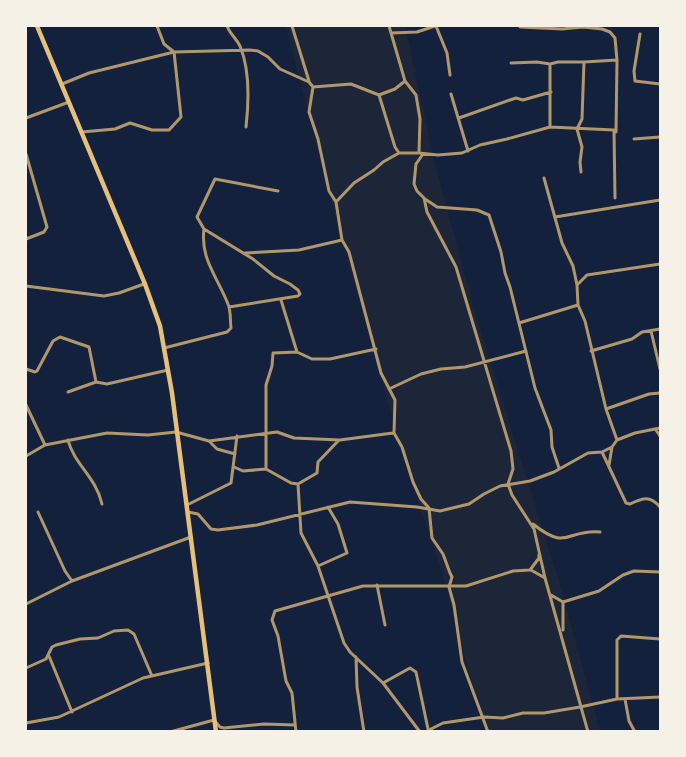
<svg xmlns="http://www.w3.org/2000/svg" width="686" height="757" viewBox="0 0 686 757" font-family="Commissioner,sans-serif">
<rect width="100%" height="100%" fill="#14213d"/>
<path fill="#1d2539" d="M286,26H405L435,164L473,305L560,585L600,731H485L441,569L402,452L328,190Z"/>
<g fill="none" stroke-linecap="round" stroke-linejoin="round">
<path stroke="#b1986c" stroke-width="3" d="M227,26C230,34 236,38 240,46C250,70 249,101 246,127
M292,26L309,81
M389,26L405,81L416,95L420,119L419,152
M436,26L447,53L450,75
M520,26V27L562,29L583,27L602,29L610,32L615,38L617,60L616,132
M391,33L417,32L435,26
M640,34L634,71L635,81L660,84
M511,63L537,62L550,64L558,62H584L617,60
M62,84L89,73L174,52L250,50L258,51L268,57L280,69L309,82L313,87L351,84L379,95L395,89L405,81
M313,87L309,112L318,139L329,191L336,202L342,240L349,252L381,373L395,400L394,433L402,447L413,482L421,499L429,508L432,538L443,554L450,573L452,577L449,587L454,605L462,662L488,732
M451,94L468,151
M379,95L395,147L399,153
M26,118L69,102
M459,118L510,100L516,98L523,100L551,92
M550,127V64
M82,132L115,129L130,123L152,130H169L181,117L174,52L164,44L157,26
M634,139L660,137
M26,154L47,227L44,232L26,239
M423,154L416,164L414,184L417,191L424,198L427,212L456,267L511,451L513,469L508,484L512,495L534,529L545,578L588,732
M581,172L580,162L582,147L577,129L582,119L584,62
M544,178L562,243L573,266L577,285L578,305L585,321L606,409L617,440
M425,199L437,207L477,210L489,215L501,252L505,273L510,287L535,388L551,430L552,447L559,468
M336,202L354,183L374,170L383,162L399,153H419L438,155L462,153L480,145L507,139L550,127L614,130L615,198
M555,217L660,200
M245,253L299,250L342,240
M577,285L587,275L660,264
M26,286L104,296L119,293L144,284
M281,300L297,352
M229,307L298,296L300,294L298,290L290,284L274,276L253,259L204,229L197,217L215,179L278,191
M519,323L578,305
M651,331L660,369
M164,348L227,332L231,328C230,320 231,311 228,304C218,278 200,259 204,229
M591,351L632,339L642,332L660,329
M26,369L35,372L37,371L53,341L60,337L89,347L96,382
M389,389L421,374L441,369L465,367L526,351
M68,392L96,382L107,384L168,370
M26,405L45,445
M606,409L649,394L660,393
M656,430L660,436
M68,440C74,464 96,477 102,504
M209,441L217,449L235,454
M602,452L626,503L630,504C643,498 650,495 660,507
M26,456L45,445L107,433L148,435L176,432L209,441L277,432L294,438L340,440L393,433
M609,465L612,447
M234,467L243,471L266,469L291,483L298,484L317,473L318,462L339,440
M266,469V385L272,366L273,353L297,352L312,359H330L376,349
M298,484L301,533L318,566L344,643L350,652L383,683L420,732
M187,505L231,483L237,436
M38,512L65,571L72,581
M188,512L198,514L211,529L218,530L257,525L350,502L417,507L440,511L469,504L484,494L500,486L530,481L554,472L588,453L602,452L612,447L617,440L635,433L660,428
M533,524C568,552 566,529 600,532
M318,566L347,553L338,524L328,507
M531,570L545,578
M377,585L385,625
M551,595L563,602
M26,604L72,581L191,537
M563,630V602L599,591L623,575L634,571L660,572
M49,656L72,712
M356,657L357,687L364,732
M26,668L46,659L52,647L56,645L80,639L98,638L114,631L128,630L134,634L152,676
M383,683L410,668L416,672L428,729
M617,699V640L621,636L660,639
M625,699L629,721L635,732
M26,723L59,717L143,678L208,663
M170,732L214,720L220,727L224,728L264,724L295,725
M296,732L292,693L286,681L278,636L272,620L275,611L363,586H466L513,571L530,570L539,558V554
M425,732L443,723L484,717L503,718L523,713H544L580,707L617,699L660,697"/>
<path stroke="#e5c07b" stroke-width="4.5" d="M37,26L145,284L160,326L172,393L216,732"/>
</g>
<rect width="686" height="757" fill="none" stroke="#f6f1e7" stroke-width="54"/>
</svg>
